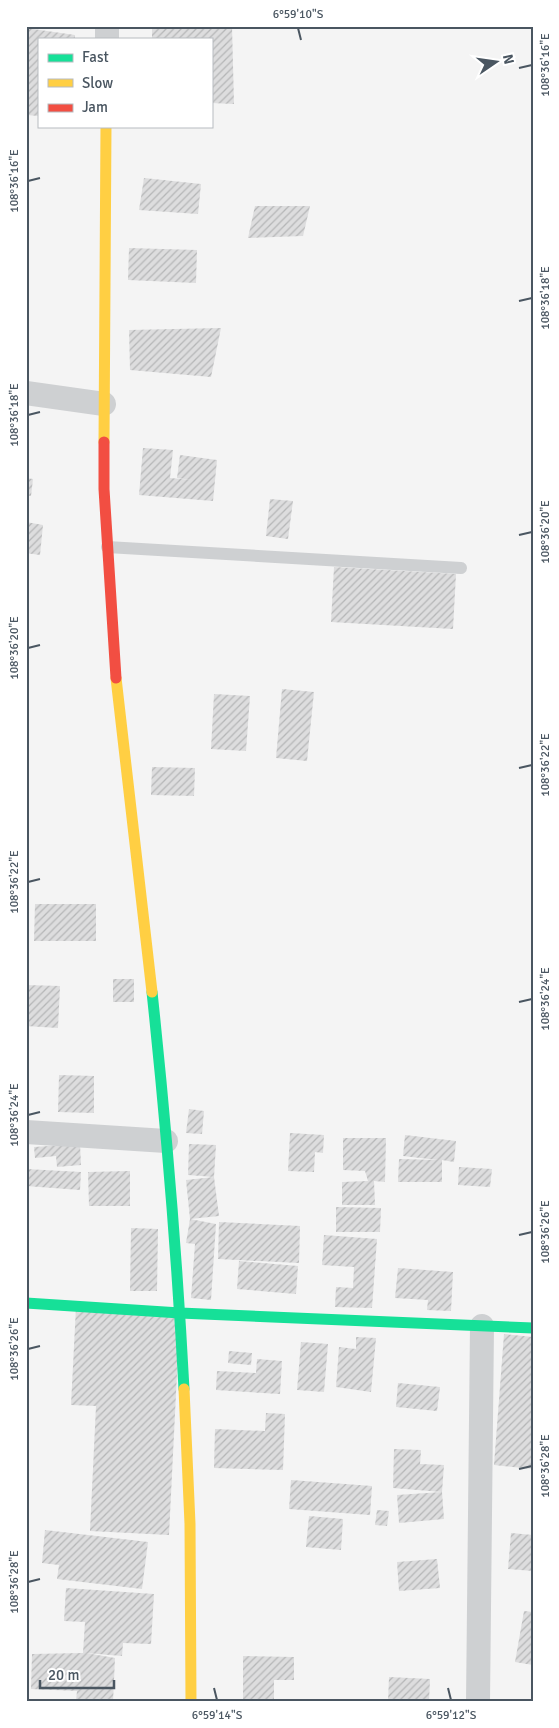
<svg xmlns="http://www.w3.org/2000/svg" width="559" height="1728" viewBox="0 0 559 1728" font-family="Signika,sans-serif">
<defs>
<pattern id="building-hatch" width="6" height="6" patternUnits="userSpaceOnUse" patternTransform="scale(1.25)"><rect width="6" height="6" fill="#ddddde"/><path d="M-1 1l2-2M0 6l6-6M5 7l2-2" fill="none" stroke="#b5b6b7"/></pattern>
</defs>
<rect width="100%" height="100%" fill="#f4f4f4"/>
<path fill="url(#building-hatch)" d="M152,26H232L234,104L211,103V39H152Z
M26,28L75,35V39H39V116L26,115Z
M144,178L201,184L198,214L139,210Z
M255,206H310L303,236L248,238Z
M129,248L197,250L196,283L128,280Z
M221,328L211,377L130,370L129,330Z
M143,448L173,450L170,478L192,480L177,478L180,455L217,460L213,501L139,495Z
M26,478L33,479L31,496L26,495Z
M270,499L293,501L288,539L266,536Z
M26,522L43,525L40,555L26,553Z
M334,567L456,574L453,629L331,622Z
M282,689L314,692L307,761L276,758Z
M214,694L250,696L246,751L211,749Z
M152,767L195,768L194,796L151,795Z
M35,904H96V941H34Z
M113,979H134V1002H113Z
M26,985L60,986L58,1028L26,1026Z
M59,1075L94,1076V1113L58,1112Z
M189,1109L204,1111L202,1134L186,1133Z
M290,1133L324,1135L323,1153L315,1152L314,1172L288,1171Z
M405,1135L456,1141L454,1162L442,1160V1182H398L399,1159L438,1160L403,1156Z
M343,1138H386L385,1182L374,1181L375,1205H342V1182L368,1181L365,1171L343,1170Z
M80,1144L81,1165L57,1167L56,1156L35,1158L34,1147Z
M189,1144L216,1145L214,1177L188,1175Z
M459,1167L492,1169L490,1187L458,1185Z
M26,1169L81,1172L80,1190L26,1186Z
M130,1171V1206H89L88,1172Z
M214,1177L219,1216L190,1219L216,1224L211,1300L191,1298L195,1244L186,1243L190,1219L186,1180Z
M336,1207L381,1208L380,1232H336Z
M219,1222L300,1226L299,1263L218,1259Z
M131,1228L158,1229L157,1291H130Z
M324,1235L377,1239L372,1308L335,1307L336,1287L353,1288L354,1267L322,1265Z
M239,1261L298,1266L296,1294L237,1289Z
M398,1268L453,1272L451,1311L427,1310L428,1300L395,1298Z
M76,1307L180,1313L169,1535L90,1531L96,1406L71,1405Z
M504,1334L533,1337V1469L494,1465Z
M356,1337L376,1338L371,1392L336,1387L339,1347L356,1349Z
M301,1342L328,1344L324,1392L297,1390Z
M229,1351L252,1353L251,1365L228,1363Z
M257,1359L282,1361L280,1394L216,1390L217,1371L256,1373Z
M398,1383L440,1387L437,1411L396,1407Z
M266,1413L285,1414L283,1470L214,1468L215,1429L265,1431Z
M394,1449L421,1450L420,1464L444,1465L442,1492L393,1488Z
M291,1480L372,1486L370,1515L289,1509Z
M442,1492L444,1519L399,1523L397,1495Z
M377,1510L389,1511L387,1526L375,1525Z
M309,1516L343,1519L341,1550L306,1547Z
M45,1530L148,1542L142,1589L57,1579L59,1565L42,1563Z
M511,1533L533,1535V1571L508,1569Z
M437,1559L440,1588L399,1591L397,1562Z
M66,1588L154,1594L151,1644L123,1643L122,1656L86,1653L115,1658L113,1702L76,1701L77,1691L31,1689L32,1654L83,1653L85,1622L64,1621Z
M524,1611L533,1612V1665L515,1662Z
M243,1656L294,1657V1680H274V1702H243Z
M389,1677L430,1679L429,1702H388Z"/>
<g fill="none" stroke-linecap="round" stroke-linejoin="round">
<path stroke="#ced0d2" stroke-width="12" d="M107,547L461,568"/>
<path stroke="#ced0d2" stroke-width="24" d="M107,39V26
M26,393L104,404
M26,1132L166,1141
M478,1702L482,1326"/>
<path stroke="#16e098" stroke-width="11" d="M152,992C166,1124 177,1256 184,1389
M26,1303L180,1313L533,1328"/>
<path stroke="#ffcf43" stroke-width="11" d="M104,442L106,126
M116,678L152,992
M184,1389L190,1524L191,1702"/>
<path stroke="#f24e42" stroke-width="11" d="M104,442V489L116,678"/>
</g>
<path fill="none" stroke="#4a5661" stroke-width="2" d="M298,28L301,40M519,68L532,65M28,181L40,178M519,301L532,298M28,415L40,412M519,535L532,532M28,648L40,645M519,768L532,765M28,882L40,879M519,1002L532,999M28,1115L40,1112M519,1235L532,1232M28,1349L40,1346M519,1469L532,1466M28,1582L40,1579M214,1688L217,1700M448,1688L451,1700"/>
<rect width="559" height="1728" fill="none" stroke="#ffffff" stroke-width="55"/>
<rect x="38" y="38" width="175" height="90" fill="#ffffff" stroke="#b7bbc0"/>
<rect x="48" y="54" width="25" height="8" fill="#16e098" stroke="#b7bbc0"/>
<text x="82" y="62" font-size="15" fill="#4a5661">Fast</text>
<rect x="48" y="79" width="25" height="8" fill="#ffcf43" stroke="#b7bbc0"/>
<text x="82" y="88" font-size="15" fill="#4a5661">Slow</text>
<rect x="48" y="104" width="25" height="8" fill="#f24e42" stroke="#b7bbc0"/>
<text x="82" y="112" font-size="15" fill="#4a5661">Jam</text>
<g transform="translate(496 62) rotate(77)" stroke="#ffffff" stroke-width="4" paint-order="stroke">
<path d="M0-4L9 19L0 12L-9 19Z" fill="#4a5661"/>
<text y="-8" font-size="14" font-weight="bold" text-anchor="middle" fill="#4a5661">N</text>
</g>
<path d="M40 1680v8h74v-8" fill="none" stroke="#4a5661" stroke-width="2.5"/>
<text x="48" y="1680" font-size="15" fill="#4a5661" stroke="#ffffff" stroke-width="4" paint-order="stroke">20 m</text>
<rect x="28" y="28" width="504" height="1672" fill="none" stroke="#4a5661" stroke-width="2"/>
<g font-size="12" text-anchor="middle" fill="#4a5661">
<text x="298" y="18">6°59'10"S</text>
<text transform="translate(545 65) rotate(-90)" y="4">108°36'16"E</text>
<text transform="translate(14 181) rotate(-90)" y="4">108°36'16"E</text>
<text transform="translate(545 298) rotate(-90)" y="4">108°36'18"E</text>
<text transform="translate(14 415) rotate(-90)" y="4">108°36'18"E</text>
<text transform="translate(545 532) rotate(-90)" y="4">108°36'20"E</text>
<text transform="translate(14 648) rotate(-90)" y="4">108°36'20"E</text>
<text transform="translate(545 765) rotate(-90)" y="4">108°36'22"E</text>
<text transform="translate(14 882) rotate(-90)" y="4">108°36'22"E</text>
<text transform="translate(545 999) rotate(-90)" y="4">108°36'24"E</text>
<text transform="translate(14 1115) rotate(-90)" y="4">108°36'24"E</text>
<text transform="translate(545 1232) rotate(-90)" y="4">108°36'26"E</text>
<text transform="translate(14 1349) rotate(-90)" y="4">108°36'26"E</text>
<text transform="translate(545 1466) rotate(-90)" y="4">108°36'28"E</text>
<text transform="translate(14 1582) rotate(-90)" y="4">108°36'28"E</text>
<text x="217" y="1719">6°59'14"S</text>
<text x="451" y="1719">6°59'12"S</text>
</g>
</svg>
